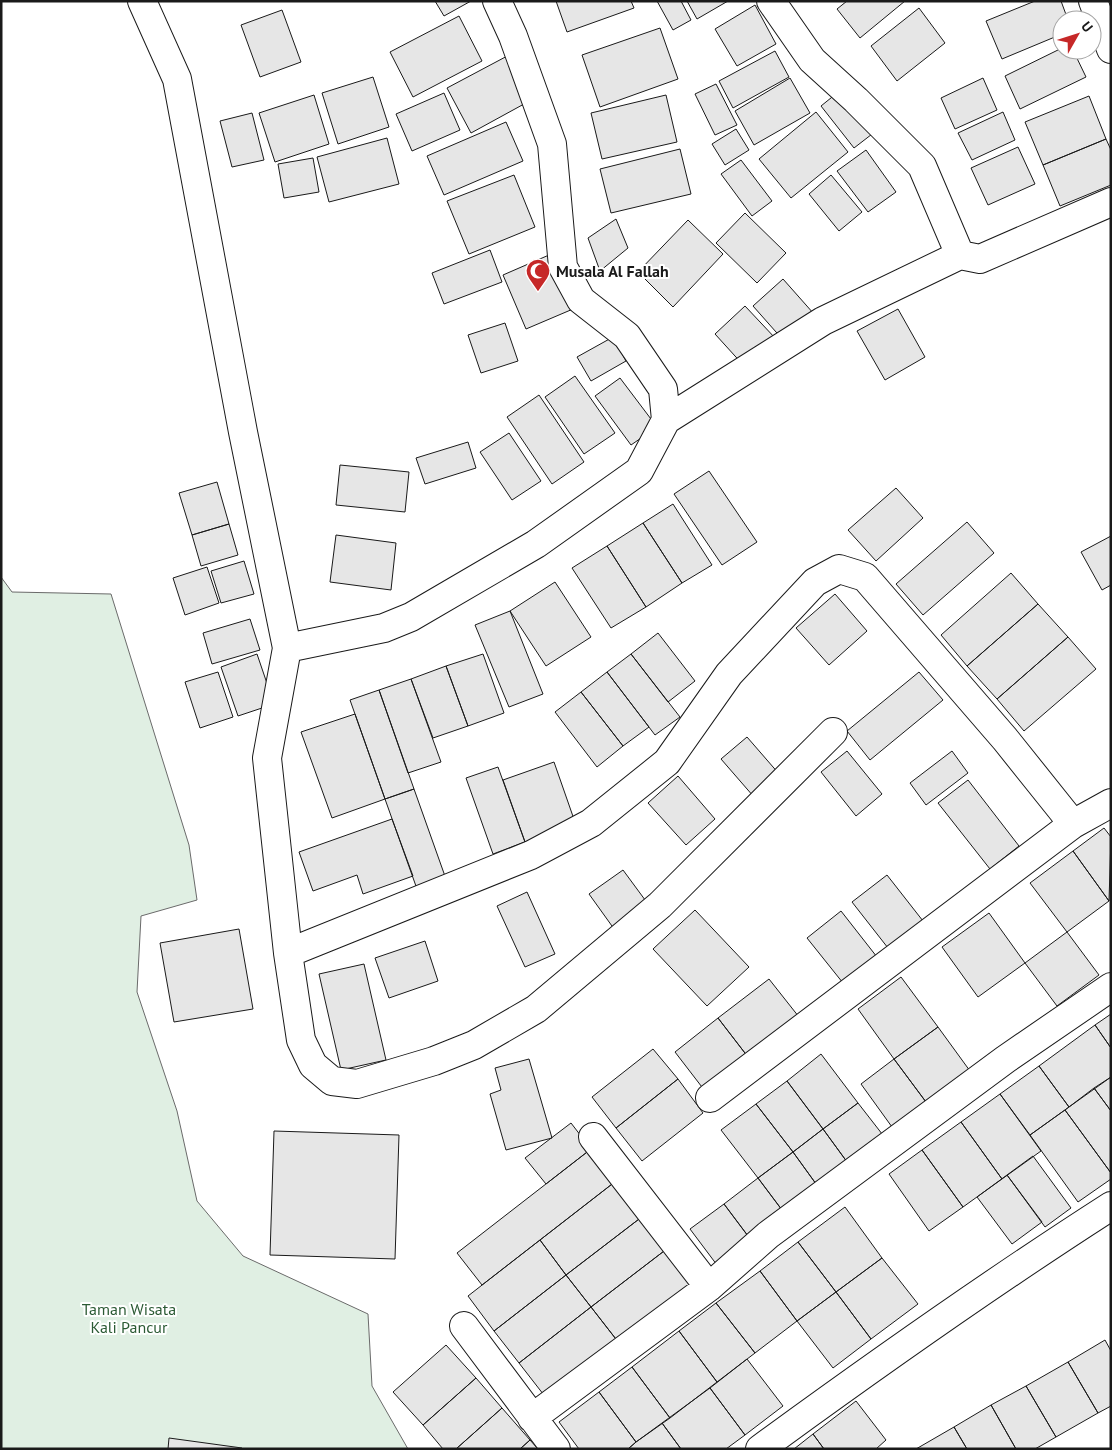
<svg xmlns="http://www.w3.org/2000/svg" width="1112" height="1450" viewBox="0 0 1112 1450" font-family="'PT Sans',sans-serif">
<rect width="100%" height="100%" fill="#fff"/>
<path fill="#e0efe3" stroke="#6a6a6a" d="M1,577L12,592L111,594L189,845L197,900L141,916L137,992L177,1111L197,1201L243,1256L368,1314L372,1386L408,1449H1Z"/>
<path fill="#e6e6e6" stroke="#1a1a1a" d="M435,1H471L444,16Z
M556,1H631L634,8L567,32Z
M657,1H681L691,20L673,30Z
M687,1H728L697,19Z
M847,1H905L860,38L837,9Z
M1035,1H1061L1068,20H1062V34L1002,59L986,21Z
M755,5L776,44L737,66L715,29Z
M919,8L945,43L897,81L871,46Z
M282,10L301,62L260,77L241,25Z
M459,16L482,61L413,97L390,52Z
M660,28L678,79L600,107L582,55Z
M1062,48L1073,50L1086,77L1020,109L1005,76Z
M775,51L789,77L733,108L719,81Z
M511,54L535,98L471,133L447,88Z
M373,77L389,127L338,144L322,93Z
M790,78L810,113L754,145L735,111Z
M983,78L997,110L955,129L941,98Z
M716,84L737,125L715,135L695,94Z
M842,89L876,131L854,148L821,106Z
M444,93L460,130L412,151L396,114Z
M314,95L329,144L275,162L259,113Z
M666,95L677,142L602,159L591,113Z
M1089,96L1106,139L1043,165L1025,122Z
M816,112L848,152L791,198L759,159Z
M1003,112L1015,140L972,160L958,133Z
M252,113L264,160L232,167L220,121Z
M506,122L523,161L444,195L427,156Z
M736,129L749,150L725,165L712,144Z
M387,138L399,184L329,202L317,157Z
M1106,139L1111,150V185L1060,206L1043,165Z
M1018,147L1035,184L988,205L971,168Z
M680,149L691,194L611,213L600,169Z
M866,150L896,192L868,212L837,171Z
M313,158L319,192L284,198L278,164Z
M741,160L772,201L752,216L721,174Z
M514,175L535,227L469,254L447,201Z
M831,175L862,212L839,231L809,194Z
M745,213L786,253L757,283L716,243Z
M616,219L628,248L600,271L588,238Z
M688,220L723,254L673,307L638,272Z
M490,250L502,282L444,304L432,273Z
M549,255L573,309L526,329L503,275Z
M783,279L814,314L784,341L753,306Z
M745,306L776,339L745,367L715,334Z
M898,309L925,357L885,380L857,331Z
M505,323L518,361L481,373L468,335Z
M613,337L626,361L591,381L577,357Z
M575,376L615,433L584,454L545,397Z
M620,378L657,427L631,445L595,396Z
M539,395L584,462L552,484L507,417Z
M509,433L541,481L512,500L480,452Z
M468,442L476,468L425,484L416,458Z
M340,465L409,472L405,512L336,505Z
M709,471L757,542L722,565L674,494Z
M217,482L229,524L192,535L179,493Z
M896,488L923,518L876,561L848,530Z
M673,504L712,565L682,583L643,523Z
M967,522L994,553L923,615L896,584Z
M643,523L682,583L646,607L607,546Z
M229,524L238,555L201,566L192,535Z
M336,535L396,543L391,590L330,582Z
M1111,536V585L1102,590L1081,552Z
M607,546L646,607L611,628L572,568Z
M244,561L254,594L221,603L211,571Z
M207,567L219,603L185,615L173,578Z
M1011,573L1038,604L967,666L941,635Z
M555,582L591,637L546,666L510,611Z
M835,594L867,631L829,665L796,628Z
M1038,604L1068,637L997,699L967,666Z
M510,611L543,694L509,707L475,625Z
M250,619L260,650L212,664L203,633Z
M658,633L695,681L668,702L631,654Z
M1068,637L1096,669L1024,731L997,699Z
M257,654L274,704L238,716L221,667Z
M483,654L504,713L468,726L446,666Z
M631,654L680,717L655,735L607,672Z
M446,666L468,726L433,738L411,679Z
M218,672L233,717L200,728L185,682Z
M607,672L649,727L623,746L581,692Z
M919,672L943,700L870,760L847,731Z
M411,679L441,762L408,773L379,690Z
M379,690L414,789L385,799L350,700Z
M581,692L623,746L597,767L555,712Z
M355,714L385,799L332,818L301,732Z
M747,737L780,775L754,797L721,759Z
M847,751L882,794L856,816L821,772Z
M952,751L968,773L926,805L910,783Z
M554,762L576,825L525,842L503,780Z
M498,767L525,842L493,854L466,778Z
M678,776L715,819L686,845L648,803Z
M968,780L1019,846L990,869L938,803Z
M414,789L446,879L417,889L385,799Z
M392,819L413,876L363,894L357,875L313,891L299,852Z
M1104,828L1111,837L1109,901L1073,851Z
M1073,851L1109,901L1067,932L1030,883Z
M623,870L651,908L617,933L589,894Z
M887,875L923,921L888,948L852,902Z
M527,892L555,954L525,967L497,906Z
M695,910L749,967L707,1006L653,949Z
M841,911L877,957L843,983L807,938Z
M989,913L1025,963L978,997L942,947Z
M239,929L253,1009L174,1022L160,943Z
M1067,932L1099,975L1057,1006L1025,963Z
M425,941L438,981L389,998L375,958Z
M364,964L386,1060L341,1070L319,974Z
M901,977L938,1027L894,1059L858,1009Z
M769,979L799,1017L748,1057L718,1018Z
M1111,1014V1048L1095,1025Z
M718,1018L748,1057L705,1091L675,1052Z
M1095,1025L1111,1048V1077L1069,1107L1039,1066Z
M938,1027L970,1071L926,1102L894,1059Z
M653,1049L678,1079L616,1128L592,1097Z
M821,1054L858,1103L823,1129L787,1081Z
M529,1059L552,1138L506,1150L490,1094L501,1090L495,1068Z
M894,1059L926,1102L892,1127L861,1084Z
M1039,1066L1069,1107L1030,1135L1000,1094Z
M1111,1077V1111L1094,1088Z
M678,1079L703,1113L642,1161L616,1128Z
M787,1081L823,1129L793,1152L756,1104Z
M1094,1088L1111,1111V1173L1065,1110Z
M1000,1094L1041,1151L1002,1179L961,1122Z
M858,1103L886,1139L850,1166L823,1129Z
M756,1104L793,1152L758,1178L721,1130Z
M1065,1110L1111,1173V1179L1078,1202L1030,1135Z
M961,1122L1002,1179L963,1207L922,1150Z
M571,1123L591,1149L546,1184L525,1158Z
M823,1129L850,1166L819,1188L793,1152Z
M274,1131L399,1135L395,1259L270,1255Z
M591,1149L616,1181L482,1285L457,1253Z
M922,1150L963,1207L929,1231L889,1174Z
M793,1152L819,1188L785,1214L758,1178Z
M1033,1156L1071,1208L1045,1227L1007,1175Z
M1007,1175L1042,1222L1012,1244L977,1197Z
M758,1178L785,1214L751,1240L724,1204Z
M616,1181L643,1216L566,1275L540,1240Z
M724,1204L751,1240L717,1265L690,1229Z
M845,1207L882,1258L836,1292L798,1242Z
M643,1216L668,1248L591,1307L566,1275Z
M540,1240L566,1275L494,1331L468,1296Z
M798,1242L836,1292L797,1321L760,1271Z
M668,1248L696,1283L619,1343L591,1307Z
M882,1258L918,1304L871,1339L836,1292Z
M760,1271L797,1321L755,1353L716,1303Z
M566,1275L591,1307L519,1363L494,1331Z
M836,1292L871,1339L833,1368L797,1321Z
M716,1303L755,1353L717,1382L679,1331Z
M591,1307L619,1343L547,1399L519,1363Z
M679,1331L717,1382L670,1418L632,1367Z
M1105,1340L1111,1351V1406L1098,1413L1068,1362Z
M446,1345L476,1378L423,1425L393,1392Z
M747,1359L783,1406L745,1435L710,1388Z
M1068,1362L1098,1413L1056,1437L1026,1386Z
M632,1367L670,1418L636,1442L599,1392Z
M476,1378L502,1408L456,1449H443L423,1425Z
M1026,1386L1056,1437L1035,1449H1016L991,1405Z
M710,1388L745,1435L726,1449H681L662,1423Z
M599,1392L636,1442L628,1449H579L559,1422Z
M856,1401L886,1440L876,1449H824L813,1434Z
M991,1405L1016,1449H967L954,1427Z
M502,1408L530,1440L520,1449H456Z
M662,1423L681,1449H628L636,1442Z
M954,1427L967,1449H916Z
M813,1434L824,1449H794Z
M169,1438L242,1448V1449H168Z
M530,1440L538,1449H520Z"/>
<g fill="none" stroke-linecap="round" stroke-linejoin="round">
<defs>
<path id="minor" d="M142,1L177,79L243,432L287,648L267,758L288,953L301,1040L313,1065L332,1081L357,1084L434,1061L474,1045L536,1009L660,905L833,732
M497,1L513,36L552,144L563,267L581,300L627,336L663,389L666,420
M771,1L812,60L856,100L922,166L960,255
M1093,1L1111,49
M287,648L384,628L411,617L536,544L639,471L666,420L823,321L960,255L980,259L1111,202
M288,953L531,855L591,823L667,762L729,674L815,582L839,569L865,577L1005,739L1073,824
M710,1098L1073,824L1111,803
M593,1137L709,1287
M464,1326L556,1449
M532,1418L709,1287L768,1235L1006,1059L1111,987
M760,1449C875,1365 991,1283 1111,1206"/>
</defs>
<use href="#minor" stroke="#1a1a1a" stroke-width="30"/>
<use href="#minor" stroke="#fff" stroke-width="28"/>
</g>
<defs>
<symbol id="mosque-pin" viewBox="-11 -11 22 30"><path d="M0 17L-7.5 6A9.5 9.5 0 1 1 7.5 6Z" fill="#c62828" stroke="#fff"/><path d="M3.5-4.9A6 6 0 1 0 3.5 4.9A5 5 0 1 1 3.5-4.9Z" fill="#fff"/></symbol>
</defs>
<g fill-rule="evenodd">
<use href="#mosque-pin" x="524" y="257" width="28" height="38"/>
</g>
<g text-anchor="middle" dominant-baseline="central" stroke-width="4" stroke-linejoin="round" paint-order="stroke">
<g font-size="16" font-weight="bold" fill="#1a1a1a" stroke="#fff" text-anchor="start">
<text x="556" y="271">Musala Al Fallah</text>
</g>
<g font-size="16" fill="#2b5a34" stroke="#fff">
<text x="129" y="1309">Taman Wisata<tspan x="129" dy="18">Kali Pancur</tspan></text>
</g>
</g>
<rect width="1112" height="1450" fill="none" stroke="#1a1a1a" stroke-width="5"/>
<g transform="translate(1077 35) rotate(51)"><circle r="24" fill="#ffffff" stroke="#a3a3a3"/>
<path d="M0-4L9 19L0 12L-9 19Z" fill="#c62828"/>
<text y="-8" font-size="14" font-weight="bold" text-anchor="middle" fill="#1a1a1a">U</text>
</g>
</svg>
